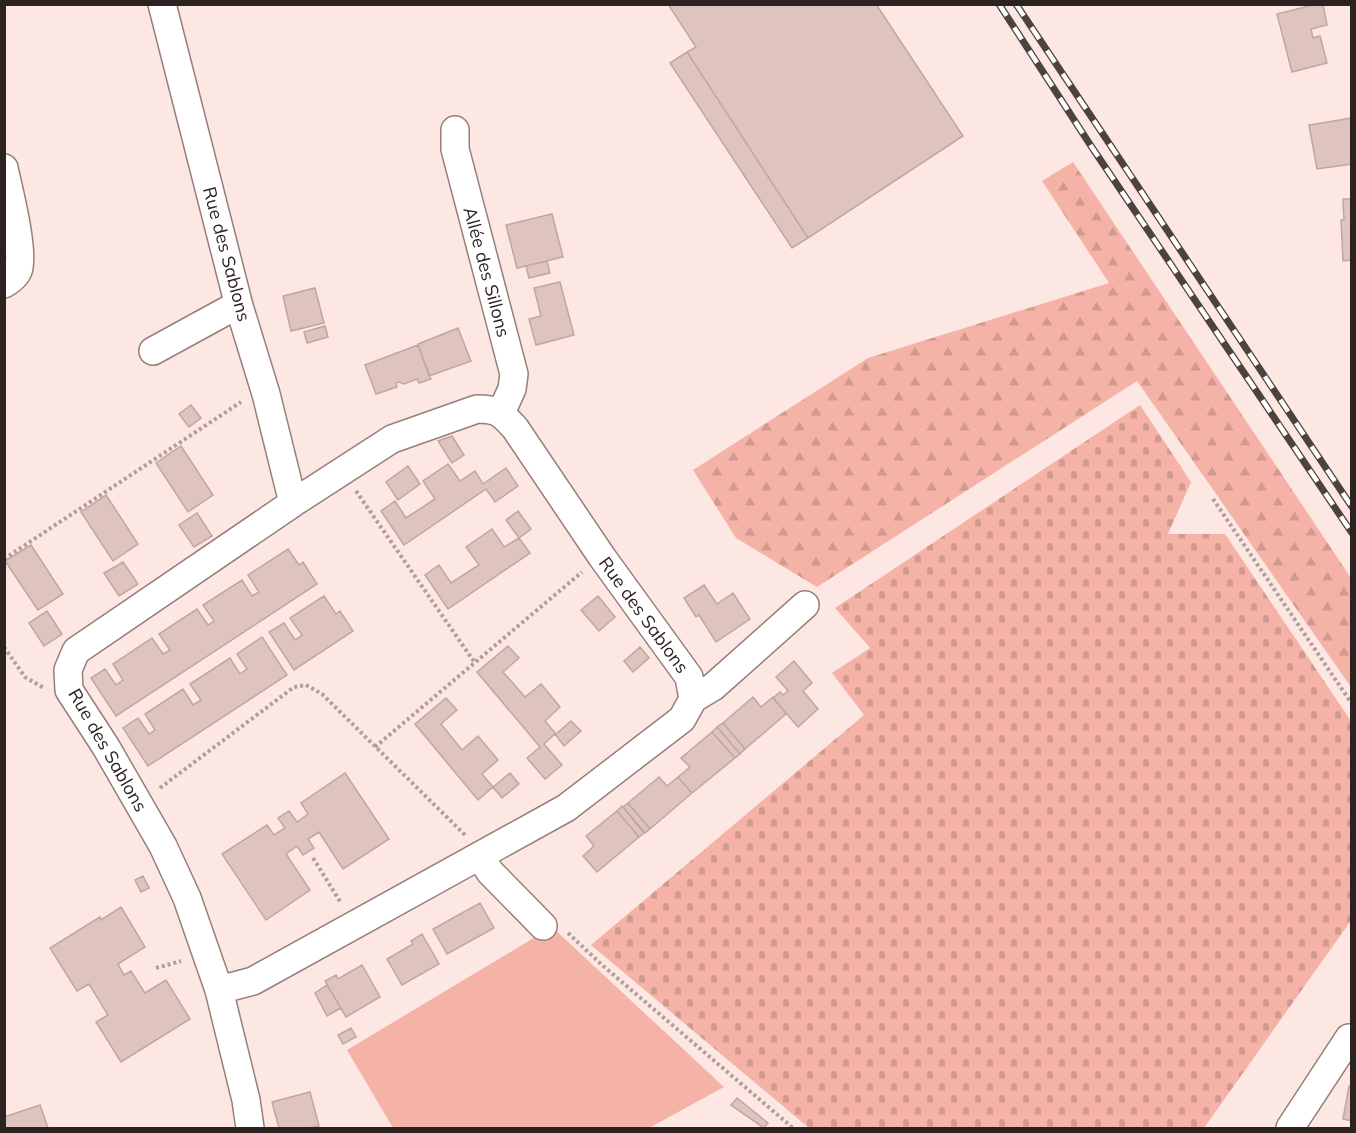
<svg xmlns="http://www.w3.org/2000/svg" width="1356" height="1133" viewBox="0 0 1356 1133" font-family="Mulish,sans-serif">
<defs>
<pattern id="forest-firs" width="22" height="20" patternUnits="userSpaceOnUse" patternTransform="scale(1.5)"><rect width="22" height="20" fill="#f5b3a7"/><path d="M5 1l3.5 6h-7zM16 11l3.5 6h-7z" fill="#d29a8f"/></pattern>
<pattern id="cemetery-stones" width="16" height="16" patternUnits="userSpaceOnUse" patternTransform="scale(1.5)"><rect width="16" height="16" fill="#f5b3a7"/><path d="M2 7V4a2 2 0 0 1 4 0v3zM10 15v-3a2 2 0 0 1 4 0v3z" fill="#d29a8f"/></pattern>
</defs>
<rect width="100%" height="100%" fill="#fde7e3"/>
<path fill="#f5b3a7" d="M552,927L724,1087L649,1128H393L347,1050Z"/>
<path fill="url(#forest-firs)" d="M1073,162L1351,578V687L1137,381L817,587L736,538L693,470L868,358L1109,283L1042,181Z"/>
<path fill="url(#cemetery-stones)" d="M1140,405L1191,482L1168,534H1225L1351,721L1352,919L1204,1128H809L591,945L864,715L832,673L870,648L835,608Z"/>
<path fill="#dec3be" stroke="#c0a6a1" stroke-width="1.5" d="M668,4H876L963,136L808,238L687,52L696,47Z
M1317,4H1323L1327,25L1311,29L1313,38L1320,36L1327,63L1292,72L1277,14Z
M687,52L808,238L792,248L670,63Z
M1352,118V164L1317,169L1309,125Z
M1343,199H1352V260L1343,261L1341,220H1344Z
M552,214L563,257L517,268L506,225Z
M547,261L550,273L529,278L526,266Z
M560,282L574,335L536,345L529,319L541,316L534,288Z
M315,288L324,323L291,331L283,296Z
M325,326L328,337L307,343L304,332Z
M458,328L471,361L429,376L418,344Z
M418,345L431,379L419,383L417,379L404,384L399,382L396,383L397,387L376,394L365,365Z
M191,405L201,418L189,427L179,414Z
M452,436L464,455L452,463L438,441Z
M181,446L213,495L188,512L156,463Z
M448,464L460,481L475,471L483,484L506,468L518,486L495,502L486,489L404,545L381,511L395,501L406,518L435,499L423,481Z
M408,466L420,484L398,500L386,482Z
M106,495L138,544L113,561L81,512Z
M518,511L531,529L519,538L506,520Z
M197,513L212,536L194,547L179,525Z
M492,529L504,547L519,538L530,553L448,609L425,575L439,565L451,583L479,565L466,547Z
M31,545L63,594L38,610L5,561Z
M288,549L299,565L303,562L317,584L116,716L91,678L105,669L116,685L123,680L113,664L152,638L163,654L170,650L159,634L197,609L208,625L214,621L203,605L242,580L252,596L259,592L248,575Z
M123,562L138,584L119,596L104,573Z
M704,585L717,604L733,593L750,619L716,642L699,615L696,617L684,598Z
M324,596L336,614L340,611L353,631L294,670L269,632L284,623L295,640L302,635L290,618Z
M598,596L615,617L599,631L581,610Z
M47,611L62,634L44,646L29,623Z
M262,637L287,675L148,766L123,728L138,718L149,734L155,730L145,714L183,689L193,705L201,700L190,684L230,658L240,674L247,669L237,654Z
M508,646L519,658L503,672L525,697L541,684L560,707L545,721L556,734L571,721L581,731L564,746L555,734L544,744L562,765L545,779L527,758L540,747L477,672Z
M640,647L649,658L633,672L624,661Z
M794,661L812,683L803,691L818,709L798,727L773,698L780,692L783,695L788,691L776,677Z
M753,697L761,707L773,697L786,714L745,749L723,723Z
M446,698L457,710L441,724L462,750L478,736L498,760L482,774L493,787L478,800L415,724Z
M723,723L745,749L740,754L717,727Z
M717,727L740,754L735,758L712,732Z
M712,732L735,758L692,793L678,777L690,767L681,758Z
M345,773L389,839L343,869L319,832L308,839L314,848L303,855L297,846L286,854L310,890L266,920L222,854L267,825L274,835L285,828L278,818L289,811L297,822L308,814L301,803Z
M510,773L519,784L502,798L493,787Z
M659,777L667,786L678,777L692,793L650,829L628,803Z
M628,803L650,829L645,833L623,807Z
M622,806L644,833L639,837L617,811Z
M617,811L639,837L597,872L583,856L594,846L586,836Z
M143,876L149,888L141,892L135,880Z
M480,903L494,928L447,954L433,929Z
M121,907L145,947L118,964L124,975L131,971L145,993L166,980L190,1019L121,1062L96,1022L108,1015L89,984L77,991L50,948L100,917L101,920Z
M422,934L439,964L402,985L387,959L413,944L411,941Z
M362,965L380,997L346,1017L325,981L336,975L338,979Z
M327,985L341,1008L327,1016L315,993Z
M351,1028L356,1037L343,1044L338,1035Z
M1349,1086H1352V1121L1343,1119Z
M310,1092L319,1126L310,1128H279L272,1102Z
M737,1098L768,1123L764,1128L731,1105Z
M40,1105L48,1128H4V1117Z"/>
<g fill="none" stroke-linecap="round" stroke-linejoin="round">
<defs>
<path id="minor" d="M162,4L239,306L266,394L293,503L76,651L68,670L69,690L106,747L163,846L187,898L219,990L246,1100L250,1128
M455,130V149L514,374L512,389L501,413
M4,168C9,191 23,245 19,267C18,275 11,280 4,284
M153,351L228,310L239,306
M693,699L713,687L805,605
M480,856L490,872L543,926
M219,990L253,981L566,808L682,719L693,699L689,677L602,557L515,428C501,413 498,409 477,409L392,439L293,503
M1290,1128L1349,1038"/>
</defs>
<use href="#minor" stroke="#977e7a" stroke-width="30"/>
<path stroke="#af9e9b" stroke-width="4" stroke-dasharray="3 3" stroke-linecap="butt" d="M356,491L475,663
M1213,499L1352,704
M4,559L241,402
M4,647L25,677L44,688
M375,747L582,572
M160,788L294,687L306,685L322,694L466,836
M313,858L341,903
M568,933L602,965L793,1128
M156,968L181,961"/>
<use href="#minor" stroke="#fff" stroke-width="27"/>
<defs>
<path id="rail" d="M999,4L1091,146L1352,533
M1016,4L1352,507"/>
</defs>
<use href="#rail" stroke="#4e4240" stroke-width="7"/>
<use href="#rail" stroke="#fff" stroke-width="4.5" stroke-dasharray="14" stroke-linecap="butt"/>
</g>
<g text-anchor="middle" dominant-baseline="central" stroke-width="4.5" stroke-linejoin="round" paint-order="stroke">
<g font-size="18" fill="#2c2220" stroke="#fff">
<text transform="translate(227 254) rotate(75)">Rue des Sablons</text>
<text transform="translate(487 272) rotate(75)">Allée des Sillons</text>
<text transform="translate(644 615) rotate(54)">Rue des Sablons</text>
<text transform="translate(108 750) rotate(60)">Rue des Sablons</text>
</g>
</g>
<rect width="1356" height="1133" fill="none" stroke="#2c2220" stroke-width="12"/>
</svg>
